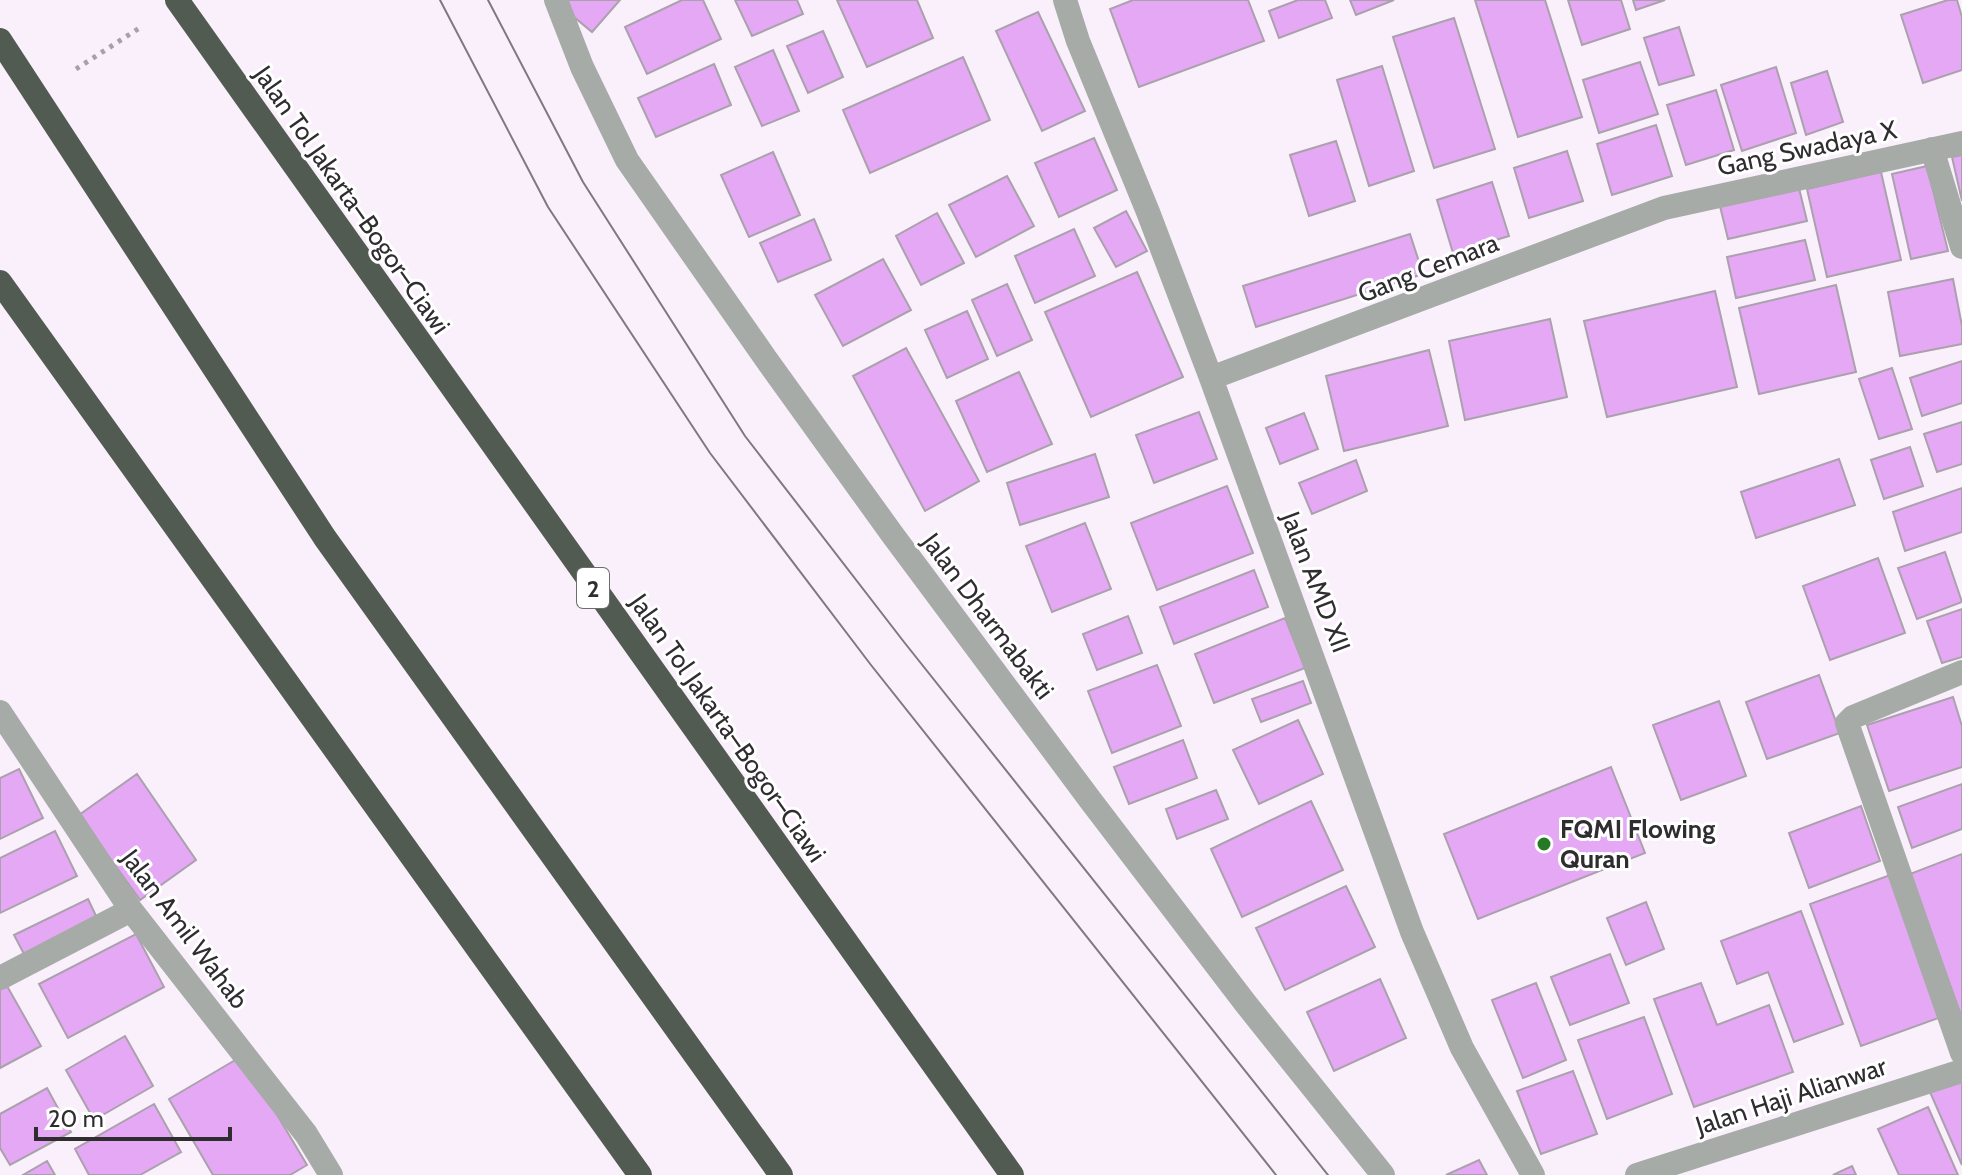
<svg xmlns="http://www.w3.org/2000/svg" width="1962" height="1175" viewBox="0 0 1962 1175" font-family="Cabin,sans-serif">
<rect width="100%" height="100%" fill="#f9f0fb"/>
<path fill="#e5a8f4" stroke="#aaa1ac" stroke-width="2" d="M566,0H620L592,32L561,6Z
M682,0H703L721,39L647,74L625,27Z
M735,0H797L803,14L752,36Z
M837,0H917L933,38L867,67Z
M1133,0H1248L1264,41L1139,87L1110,9Z
M1298,0H1325L1332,18L1279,38L1269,11Z
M1350,0H1394L1356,15Z
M1475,0H1545L1582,117L1518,137Z
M1568,0H1621L1630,29L1582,45Z
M1633,0H1665L1636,10Z
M1948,0H1957L1962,17V70L1923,83L1901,15Z
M1038,12L1085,111L1042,131L996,31Z
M1454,18L1495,149L1434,168L1393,37Z
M1679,27L1694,75L1659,85L1644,38Z
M823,31L843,77L808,93L787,46Z
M773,50L799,111L762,126L735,67Z
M963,57L990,120L870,173L843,110Z
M1640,62L1658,114L1599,133L1583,80Z
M714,64L731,105L656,137L638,98Z
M1382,66L1414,171L1369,186L1337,80Z
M1776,67L1796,133L1742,151L1721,85Z
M1827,71L1843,122L1806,135L1791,83Z
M1716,90L1734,150L1686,165L1667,105Z
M1656,125L1672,176L1612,195L1597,144Z
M1094,138L1117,190L1059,217L1035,163Z
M1336,141L1355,201L1309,216L1290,155Z
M1567,151L1583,201L1529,218L1514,168Z
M773,152L800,215L749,237L721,175Z
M1962,155V201L1952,157Z
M1927,166L1948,251L1911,259L1892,174Z
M1881,172L1901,260L1827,277L1807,189Z
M1007,176L1034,226L976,257L949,205Z
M1492,182L1509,236L1453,253L1437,200Z
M1798,184L1807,221L1728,239L1719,202Z
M1126,211L1147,251L1116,267L1094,228Z
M937,213L964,263L921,285L896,236Z
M814,219L831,260L778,282L760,243Z
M1074,229L1095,276L1035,303L1015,256Z
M1410,234L1423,274L1256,327L1243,286Z
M1805,240L1815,280L1736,298L1727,257Z
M883,259L911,310L843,346L815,295Z
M1137,272L1183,377L1091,417L1045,312Z
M1953,279L1962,326V344L1900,356L1888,292Z
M1007,284L1032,340L997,356L972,300Z
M1836,285L1856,372L1759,394L1739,308Z
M1715,291L1737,387L1607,417L1584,321Z
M967,311L988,359L947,378L925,330Z
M1550,319L1567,397L1465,420L1449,341Z
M906,348L979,481L925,511L853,376Z
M1429,350L1448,426L1344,451L1326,376Z
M1962,361V403L1922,416L1910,378Z
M1892,368L1912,429L1879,439L1859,379Z
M1019,372L1052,444L987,472L956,401Z
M1199,412L1217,459L1154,483L1136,435Z
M1304,413L1318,449L1280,464L1266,428Z
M1962,422V464L1937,472L1924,434Z
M1910,447L1923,486L1884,499L1871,460Z
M1095,454L1109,497L1020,525L1007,483Z
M1839,459L1855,505L1756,538L1741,492Z
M1356,460L1367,491L1312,514L1299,483Z
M1227,486L1253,553L1157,590L1131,523Z
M1962,488V532L1905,551L1893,512Z
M1085,523L1111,589L1052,612L1026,546Z
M1945,552L1962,602L1917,619L1898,568Z
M1878,558L1905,633L1830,660L1803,586Z
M1254,570L1268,607L1174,644L1160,607Z
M1962,609V657L1942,663L1927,621Z
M1128,616L1142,653L1097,670L1083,634Z
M1285,618L1305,668L1214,703L1195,654Z
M1157,665L1181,726L1112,753L1088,691Z
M1819,675L1840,733L1767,759L1746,702Z
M1303,681L1311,703L1261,722L1252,699Z
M1953,697L1962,726V767L1889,791L1867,725Z
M1719,701L1746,776L1681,800L1653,725Z
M1298,720L1323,774L1259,804L1233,750Z
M1183,740L1197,778L1129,804L1114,767Z
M1611,767L1645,853L1478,919L1444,834Z
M19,769L43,818L0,839V778Z
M137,774L196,860L140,900L79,815Z
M1962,784V829L1912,848L1898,807Z
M1216,790L1228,819L1177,839L1166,809Z
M1311,801L1343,870L1242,917L1211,849Z
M1861,806L1880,861L1809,888L1789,833Z
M55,831L77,876L0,913V858Z
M1962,854V1018L1910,874Z
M1893,874L1944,1016L1861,1046L1810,904Z
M1346,886L1375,947L1285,990L1256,928Z
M88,899L98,920L25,956L14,935Z
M1646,902L1664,949L1626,965L1607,918Z
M1801,911L1843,1024L1794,1042L1768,972L1737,984L1721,941Z
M136,934L164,987L68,1038L39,984Z
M1610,954L1629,1003L1570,1025L1551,977Z
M1380,979L1406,1038L1334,1071L1307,1012Z
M1536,983L1566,1060L1523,1078L1492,1000Z
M1701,983L1717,1025L1769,1005L1793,1072L1694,1107L1654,999Z
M7,986L41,1046L0,1068V990Z
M1644,1017L1672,1094L1607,1119L1578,1040Z
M125,1036L153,1086L94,1120L66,1070Z
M242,1056L307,1165L290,1175H213L169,1099Z
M1573,1071L1597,1134L1541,1154L1517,1091Z
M1962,1078V1165L1930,1092Z
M47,1088L71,1132L10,1165L0,1148V1114Z
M154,1104L181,1152L140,1175H89L75,1149Z
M1928,1107L1958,1175H1899L1878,1129Z
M1479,1160L1487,1175H1446Z
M47,1161L55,1175H23Z
M1852,1166L1856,1175H1833Z"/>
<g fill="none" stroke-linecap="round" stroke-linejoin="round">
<path stroke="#a6a0a8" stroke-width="5" stroke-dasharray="4 6" stroke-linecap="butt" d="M76,69L141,27"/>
<path stroke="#a7aba7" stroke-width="24" d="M556,0L582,67L627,160L766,359L892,534L1091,801L1246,1004L1383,1175
M1065,0L1078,41L1148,212L1211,378L1412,932L1462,1048L1533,1175
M1932,149L1962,247
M1211,378L1664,208L1962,143
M1962,672L1853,717L1847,723L1962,1053
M0,712L131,910L306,1134L331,1175
M0,978L131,910
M1637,1175L1962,1071"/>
<path stroke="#525b51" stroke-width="24" d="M177,0L1012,1175
M0,40L325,538L781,1175
M0,282L640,1175"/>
<path stroke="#7e797f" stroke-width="2" d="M440,0L548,207L710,453L871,665L1276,1175
M488,0L583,182L745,436L904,642L1328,1175"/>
</g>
<circle fill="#267a26" stroke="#fff" stroke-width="3" cx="1544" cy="844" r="8"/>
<g text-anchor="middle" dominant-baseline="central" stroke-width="6" stroke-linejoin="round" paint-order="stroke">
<rect fill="#fff" stroke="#6e6c6f" stroke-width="2" x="577" y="568" width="32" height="40" rx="6"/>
<g font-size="24" font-weight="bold" fill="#302d31">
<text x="593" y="588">2</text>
</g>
<g font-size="26" fill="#302d31" stroke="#fff">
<text transform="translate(1807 148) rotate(-12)">Gang Swadaya X</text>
<text transform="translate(352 200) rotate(55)">Jalan Tol Jakarta–Bogor–Ciawi</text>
<text transform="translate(1428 268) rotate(-21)">Gang Cemara</text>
<text transform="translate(1316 582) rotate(69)">Jalan AMD XII</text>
<text transform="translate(988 616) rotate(53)">Jalan Dharmabakti</text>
<text transform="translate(728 728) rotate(55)">Jalan Tol Jakarta–Bogor–Ciawi</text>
<text transform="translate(185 929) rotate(53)">Jalan Amil Wahab</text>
<text transform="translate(1791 1096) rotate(-18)">Jalan Haji Alianwar</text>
</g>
<g font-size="26" font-weight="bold" fill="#302d31" stroke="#fff" text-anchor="start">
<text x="1560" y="829">FQMI Flowing<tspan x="1560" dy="30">Quran</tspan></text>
</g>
</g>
<path d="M36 1127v12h194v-12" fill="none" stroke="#302d31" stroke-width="4"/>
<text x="48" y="1127" font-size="24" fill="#302d31" stroke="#ffffff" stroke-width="6" paint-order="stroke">20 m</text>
</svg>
